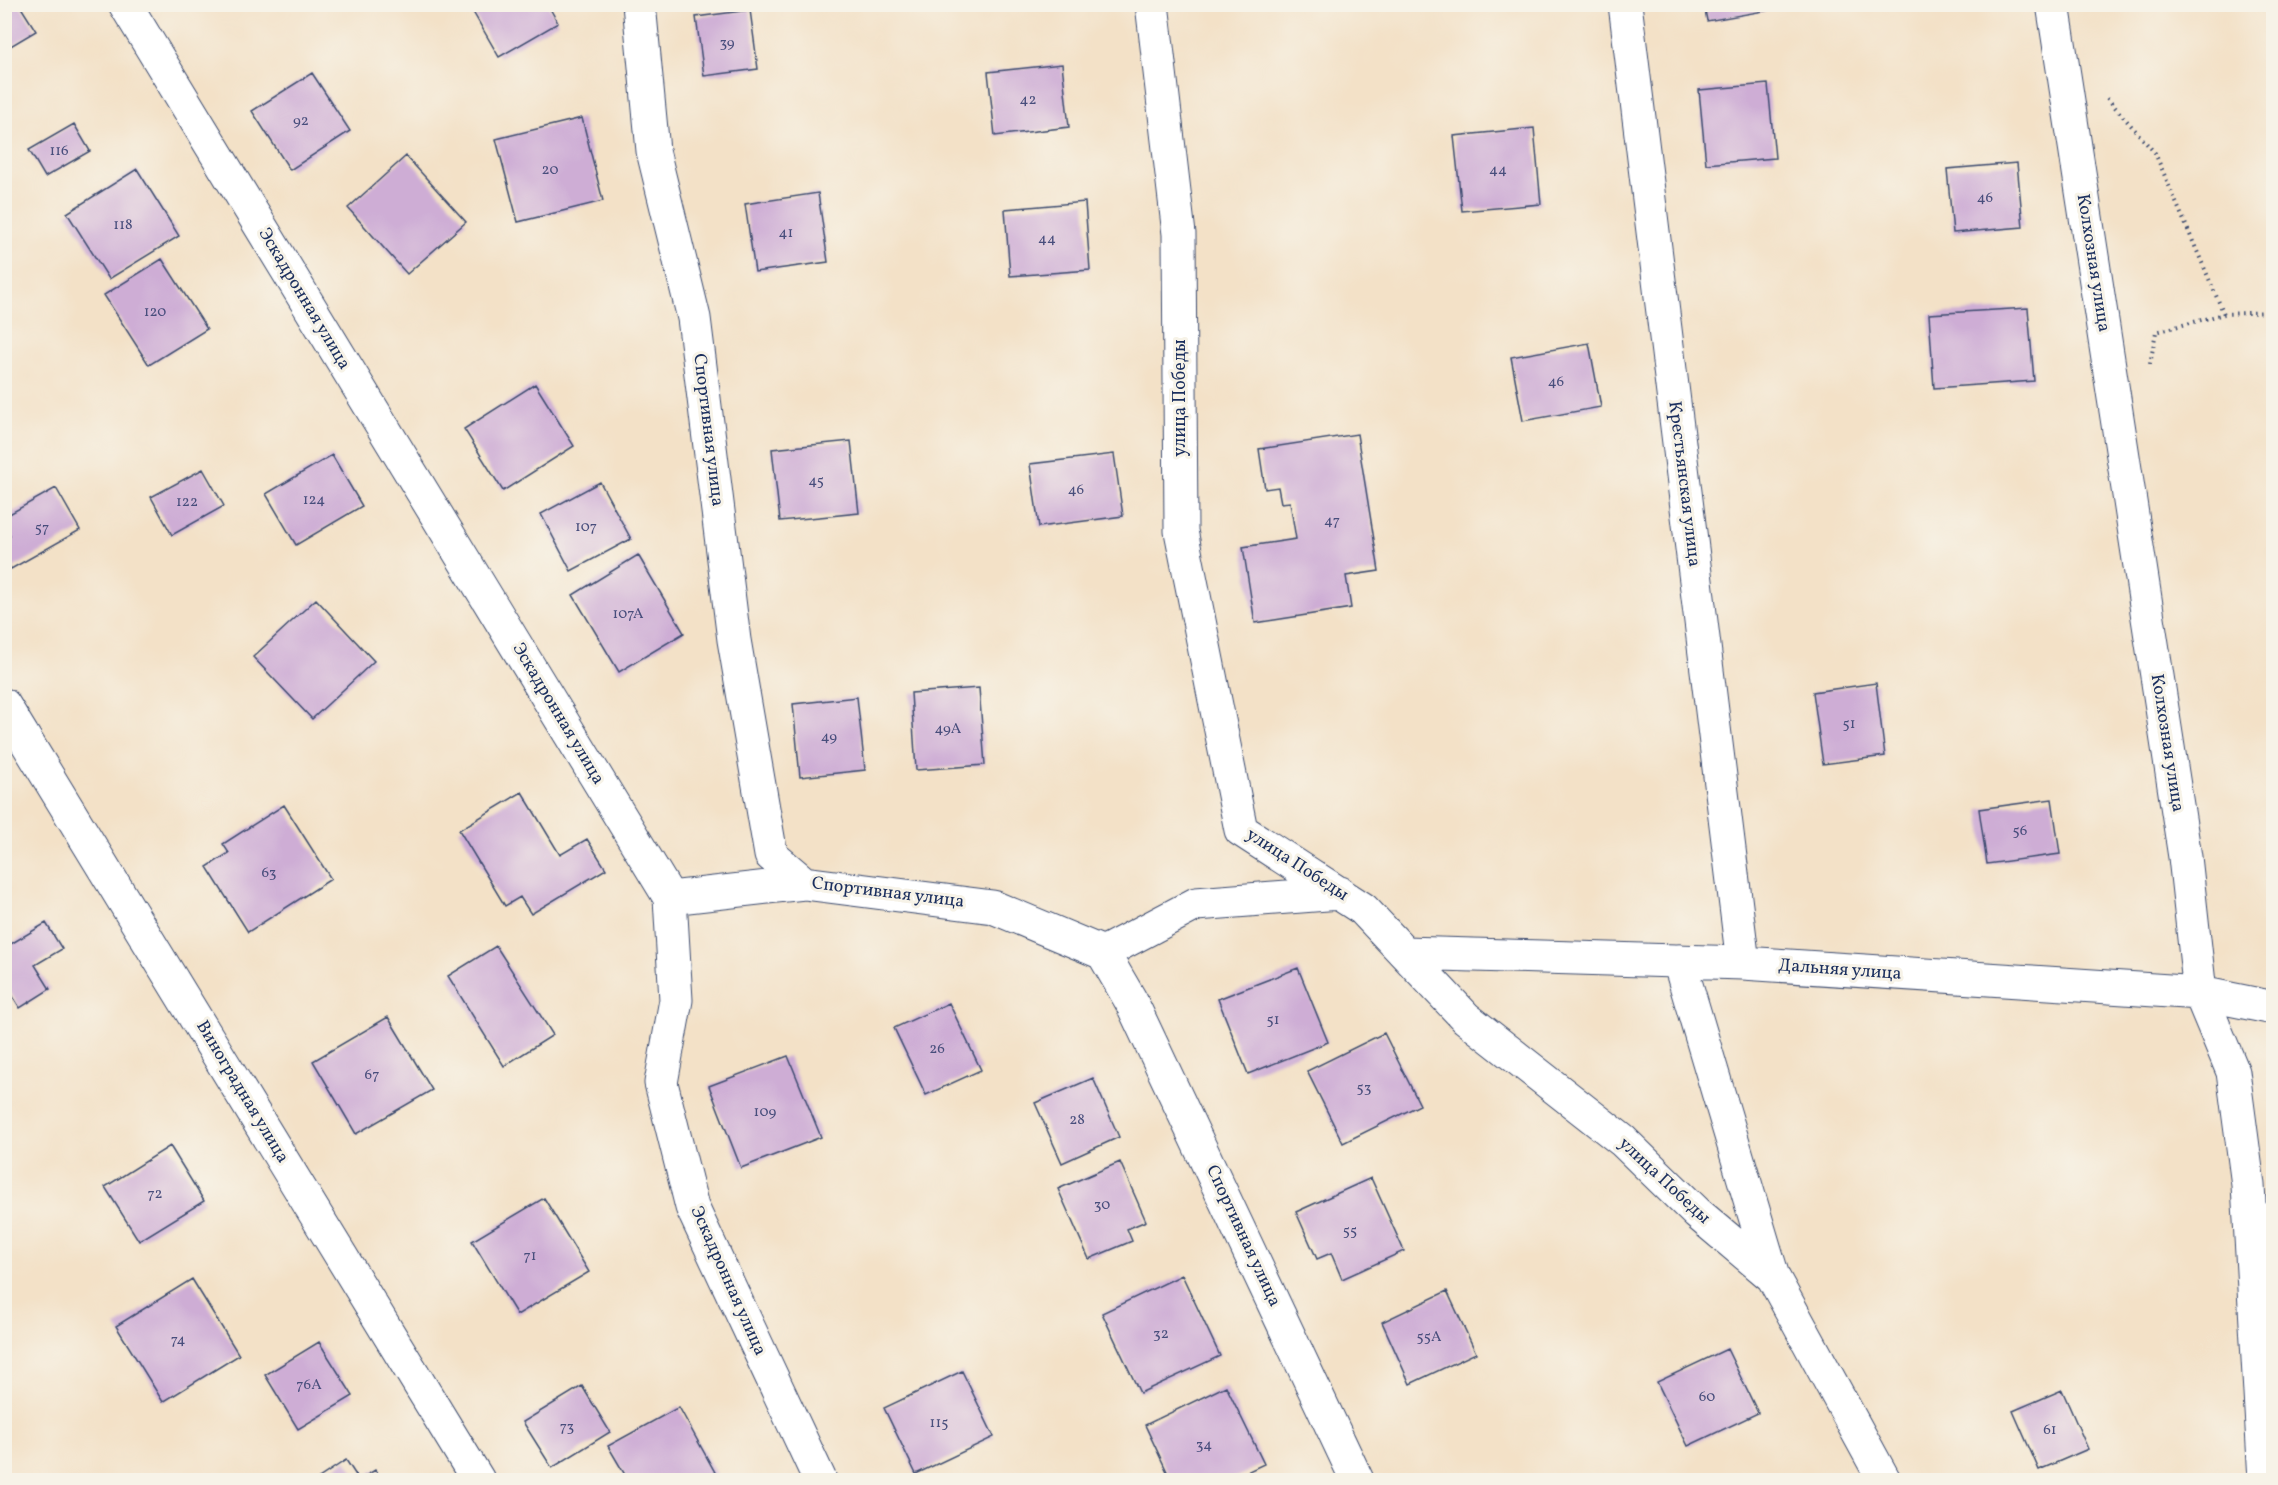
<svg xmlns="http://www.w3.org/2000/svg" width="2278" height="1485" viewBox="0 0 2278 1485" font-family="Vollkorn,serif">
<rect width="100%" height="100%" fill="#f7f3e8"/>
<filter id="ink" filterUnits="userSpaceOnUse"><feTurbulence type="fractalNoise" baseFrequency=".0167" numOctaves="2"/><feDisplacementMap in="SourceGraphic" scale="12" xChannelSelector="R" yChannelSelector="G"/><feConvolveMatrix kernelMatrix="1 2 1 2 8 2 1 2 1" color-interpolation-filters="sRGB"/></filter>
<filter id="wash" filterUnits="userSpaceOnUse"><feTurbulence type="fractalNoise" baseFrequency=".008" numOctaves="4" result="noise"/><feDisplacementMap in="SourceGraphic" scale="24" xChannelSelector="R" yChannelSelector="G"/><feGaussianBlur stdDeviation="1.35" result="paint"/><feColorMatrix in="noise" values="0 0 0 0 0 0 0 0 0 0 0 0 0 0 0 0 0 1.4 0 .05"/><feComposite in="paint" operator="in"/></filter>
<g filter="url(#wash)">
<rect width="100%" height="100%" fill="#f3e1c7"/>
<g id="blocks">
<path fill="#ceadd5" d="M4,4H19L36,31L4,50Z
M1704,4H1769L1770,10L1707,21Z
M469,5H548L558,23L499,57Z
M750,10L758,69L704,76L696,17Z
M1062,64L1069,127L995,136L988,72Z
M312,73L350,131L290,170L252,111Z
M1768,84L1775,158L1706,164L1699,90Z
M582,118L603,201L518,222L496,139Z
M74,124L90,151L45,177L29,150Z
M1534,128L1541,204L1462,211L1454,136Z
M406,156L466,222L407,274L348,208Z
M2017,163L2023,227L1953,233L1947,169Z
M137,169L179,236L109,279L67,213Z
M818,193L828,262L755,272L745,204Z
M1085,202L1090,270L1010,276L1005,209Z
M162,259L207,329L149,365L104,295Z
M2028,308L2034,381L1934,388L1929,314Z
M1589,343L1601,407L1523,421L1511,357Z
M535,384L574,446L503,491L464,429Z
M1357,434L1379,571L1346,576L1351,608L1255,623L1243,547L1296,539L1290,502L1281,503L1278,487L1265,489L1259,449Z
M851,441L859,513L780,521L772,449Z
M1114,454L1123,516L1039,527L1030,464Z
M332,455L362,506L296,545L266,494Z
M203,469L224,506L172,535L151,497Z
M600,482L631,539L571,571L541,514Z
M56,488L80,530L11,569L5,559V538L10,535L4,526V517Z
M638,555L684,633L619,672L573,595Z
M316,599L374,661L312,719L253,657Z
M1876,683L1885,756L1823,764L1813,692Z
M979,688L985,765L916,770L911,693Z
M857,697L865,770L800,777L793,704Z
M522,792L560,855L587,839L606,869L531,914L520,897L505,906L459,830Z
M2052,799L2060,854L1987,864L1979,809Z
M284,805L331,879L248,932L207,867L229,853L223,844Z
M46,923L62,949L35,965L50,989L20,1008L4,982V948Z
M496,946L553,1035L504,1066L448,976Z
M1298,968L1328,1042L1248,1074L1218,999Z
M949,1003L981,1070L926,1095L894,1028Z
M388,1017L432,1090L356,1134L313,1061Z
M1384,1033L1420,1105L1343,1143L1307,1071Z
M788,1056L821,1137L741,1168L709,1086Z
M1093,1078L1119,1137L1062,1163L1035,1103Z
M170,1146L204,1201L139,1241L105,1187Z
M1120,1162L1146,1221L1127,1229L1132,1241L1089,1259L1058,1189Z
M1371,1178L1404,1251L1342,1279L1331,1253L1317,1259L1296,1212Z
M544,1198L589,1272L517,1315L472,1241Z
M1182,1275L1220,1356L1140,1393L1102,1313Z
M192,1279L239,1355L163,1402L116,1326Z
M1447,1291L1476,1353L1410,1384L1382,1322Z
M319,1342L353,1396L298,1429L265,1375Z
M1727,1349L1758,1413L1688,1446L1657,1382Z
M962,1371L994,1437L916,1474L884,1408Z
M582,1386L610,1432L552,1468L523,1422Z
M1226,1386L1264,1464L1230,1480H1171L1145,1425Z
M2062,1390L2088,1449L2039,1470L2013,1411Z
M679,1407L717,1476L709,1480H628L608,1446Z
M346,1460L359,1480L375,1470L382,1480H316Z"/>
</g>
</g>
<g filter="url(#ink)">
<use href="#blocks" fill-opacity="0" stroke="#3b4a6e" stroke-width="1.5"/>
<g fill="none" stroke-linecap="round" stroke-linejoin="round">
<defs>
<path id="service" d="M2257,1204L2274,1238"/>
<path id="minor" d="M125,4L670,898L676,1000L661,1083L692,1207L820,1480
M639,4L653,151L694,318L734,640L771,855L804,883L993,907L1103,953L1131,1001L1357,1480
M1152,4L1179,234L1181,531L1241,830L1363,909L1466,1018L1623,1141L1697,1213L1773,1277L1884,1480
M1625,4L1743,963
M2053,4L2185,857L2200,993L2233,1072L2248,1185L2265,1480
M4,705L478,1480
M670,898L804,883
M1103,953L1196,904L1340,893
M1405,953L1743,963L2200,993L2274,1008
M1679,961L1773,1277"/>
</defs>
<use href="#service" stroke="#3b4a6e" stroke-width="19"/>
<use href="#minor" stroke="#3b4a6e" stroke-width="35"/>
<path stroke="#3b4a6e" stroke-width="4" stroke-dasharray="1.5 4.5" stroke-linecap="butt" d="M2107,98L2155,153L2224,314
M2150,364L2156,332L2224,314L2274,312"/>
<use href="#service" stroke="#fff" stroke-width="16"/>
<use href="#minor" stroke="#fff" stroke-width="33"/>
</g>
</g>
<g text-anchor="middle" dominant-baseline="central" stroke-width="6" stroke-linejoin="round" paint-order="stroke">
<g font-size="15" fill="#484e7c">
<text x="727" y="43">39</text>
<text x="1028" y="100">42</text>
<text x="301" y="121">92</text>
<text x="59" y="151">116</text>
<text x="550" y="170">20</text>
<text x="1498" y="170">44</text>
<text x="1985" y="198">46</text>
<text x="123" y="225">118</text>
<text x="786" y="233">41</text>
<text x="1047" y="239">44</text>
<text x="155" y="312">120</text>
<text x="1556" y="382">46</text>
<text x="816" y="481">45</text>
<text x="1076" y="490">46</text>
<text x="314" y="500">124</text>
<text x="187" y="502">122</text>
<text x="1332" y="521">47</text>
<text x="586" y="527">107</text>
<text x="42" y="528">57</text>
<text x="628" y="614">107А</text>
<text x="1849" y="724">51</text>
<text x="948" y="729">49А</text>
<text x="829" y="737">49</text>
<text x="2020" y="831">56</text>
<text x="269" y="873">63</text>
<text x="1273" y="1020">51</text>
<text x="937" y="1049">26</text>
<text x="372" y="1075">67</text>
<text x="1364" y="1088">53</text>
<text x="765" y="1112">109</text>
<text x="1077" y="1120">28</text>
<text x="155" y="1194">72</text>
<text x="1102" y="1205">30</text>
<text x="1350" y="1231">55</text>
<text x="530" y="1256">71</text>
<text x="1161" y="1334">32</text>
<text x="1429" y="1337">55А</text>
<text x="178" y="1340">74</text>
<text x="309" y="1385">76А</text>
<text x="1707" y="1397">60</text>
<text x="939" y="1423">115</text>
<text x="567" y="1427">73</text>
<text x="2050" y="1430">61</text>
<text x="1204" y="1445">34</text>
</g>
<g font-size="18" fill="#1b2f5e" stroke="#f7f3e8">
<text transform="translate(2093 263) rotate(81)">Колхозная улица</text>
<text transform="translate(304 299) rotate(59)">Эскадронная улица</text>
<text transform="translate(1180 398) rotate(-90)">улица Победы</text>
<text transform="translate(708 430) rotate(83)">Спортивная улица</text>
<text transform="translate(1684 484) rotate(83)">Крестьянская улица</text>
<text transform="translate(558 714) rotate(59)">Эскадронная улица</text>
<text transform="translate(2167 743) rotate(81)">Колхозная улица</text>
<text transform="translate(1297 865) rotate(33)">улица Победы</text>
<text transform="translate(888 893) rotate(7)">Спортивная улица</text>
<text transform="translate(1840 970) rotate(4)">Дальняя улица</text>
<text transform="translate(242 1092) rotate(59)">Виноградная улица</text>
<text transform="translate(1664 1181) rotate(43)">улица Победы</text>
<text transform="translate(1243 1236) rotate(65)">Спортивная улица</text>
<text transform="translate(728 1281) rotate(66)">Эскадронная улица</text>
</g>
</g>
<rect width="2278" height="1485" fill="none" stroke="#f7f3e8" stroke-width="24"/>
</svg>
